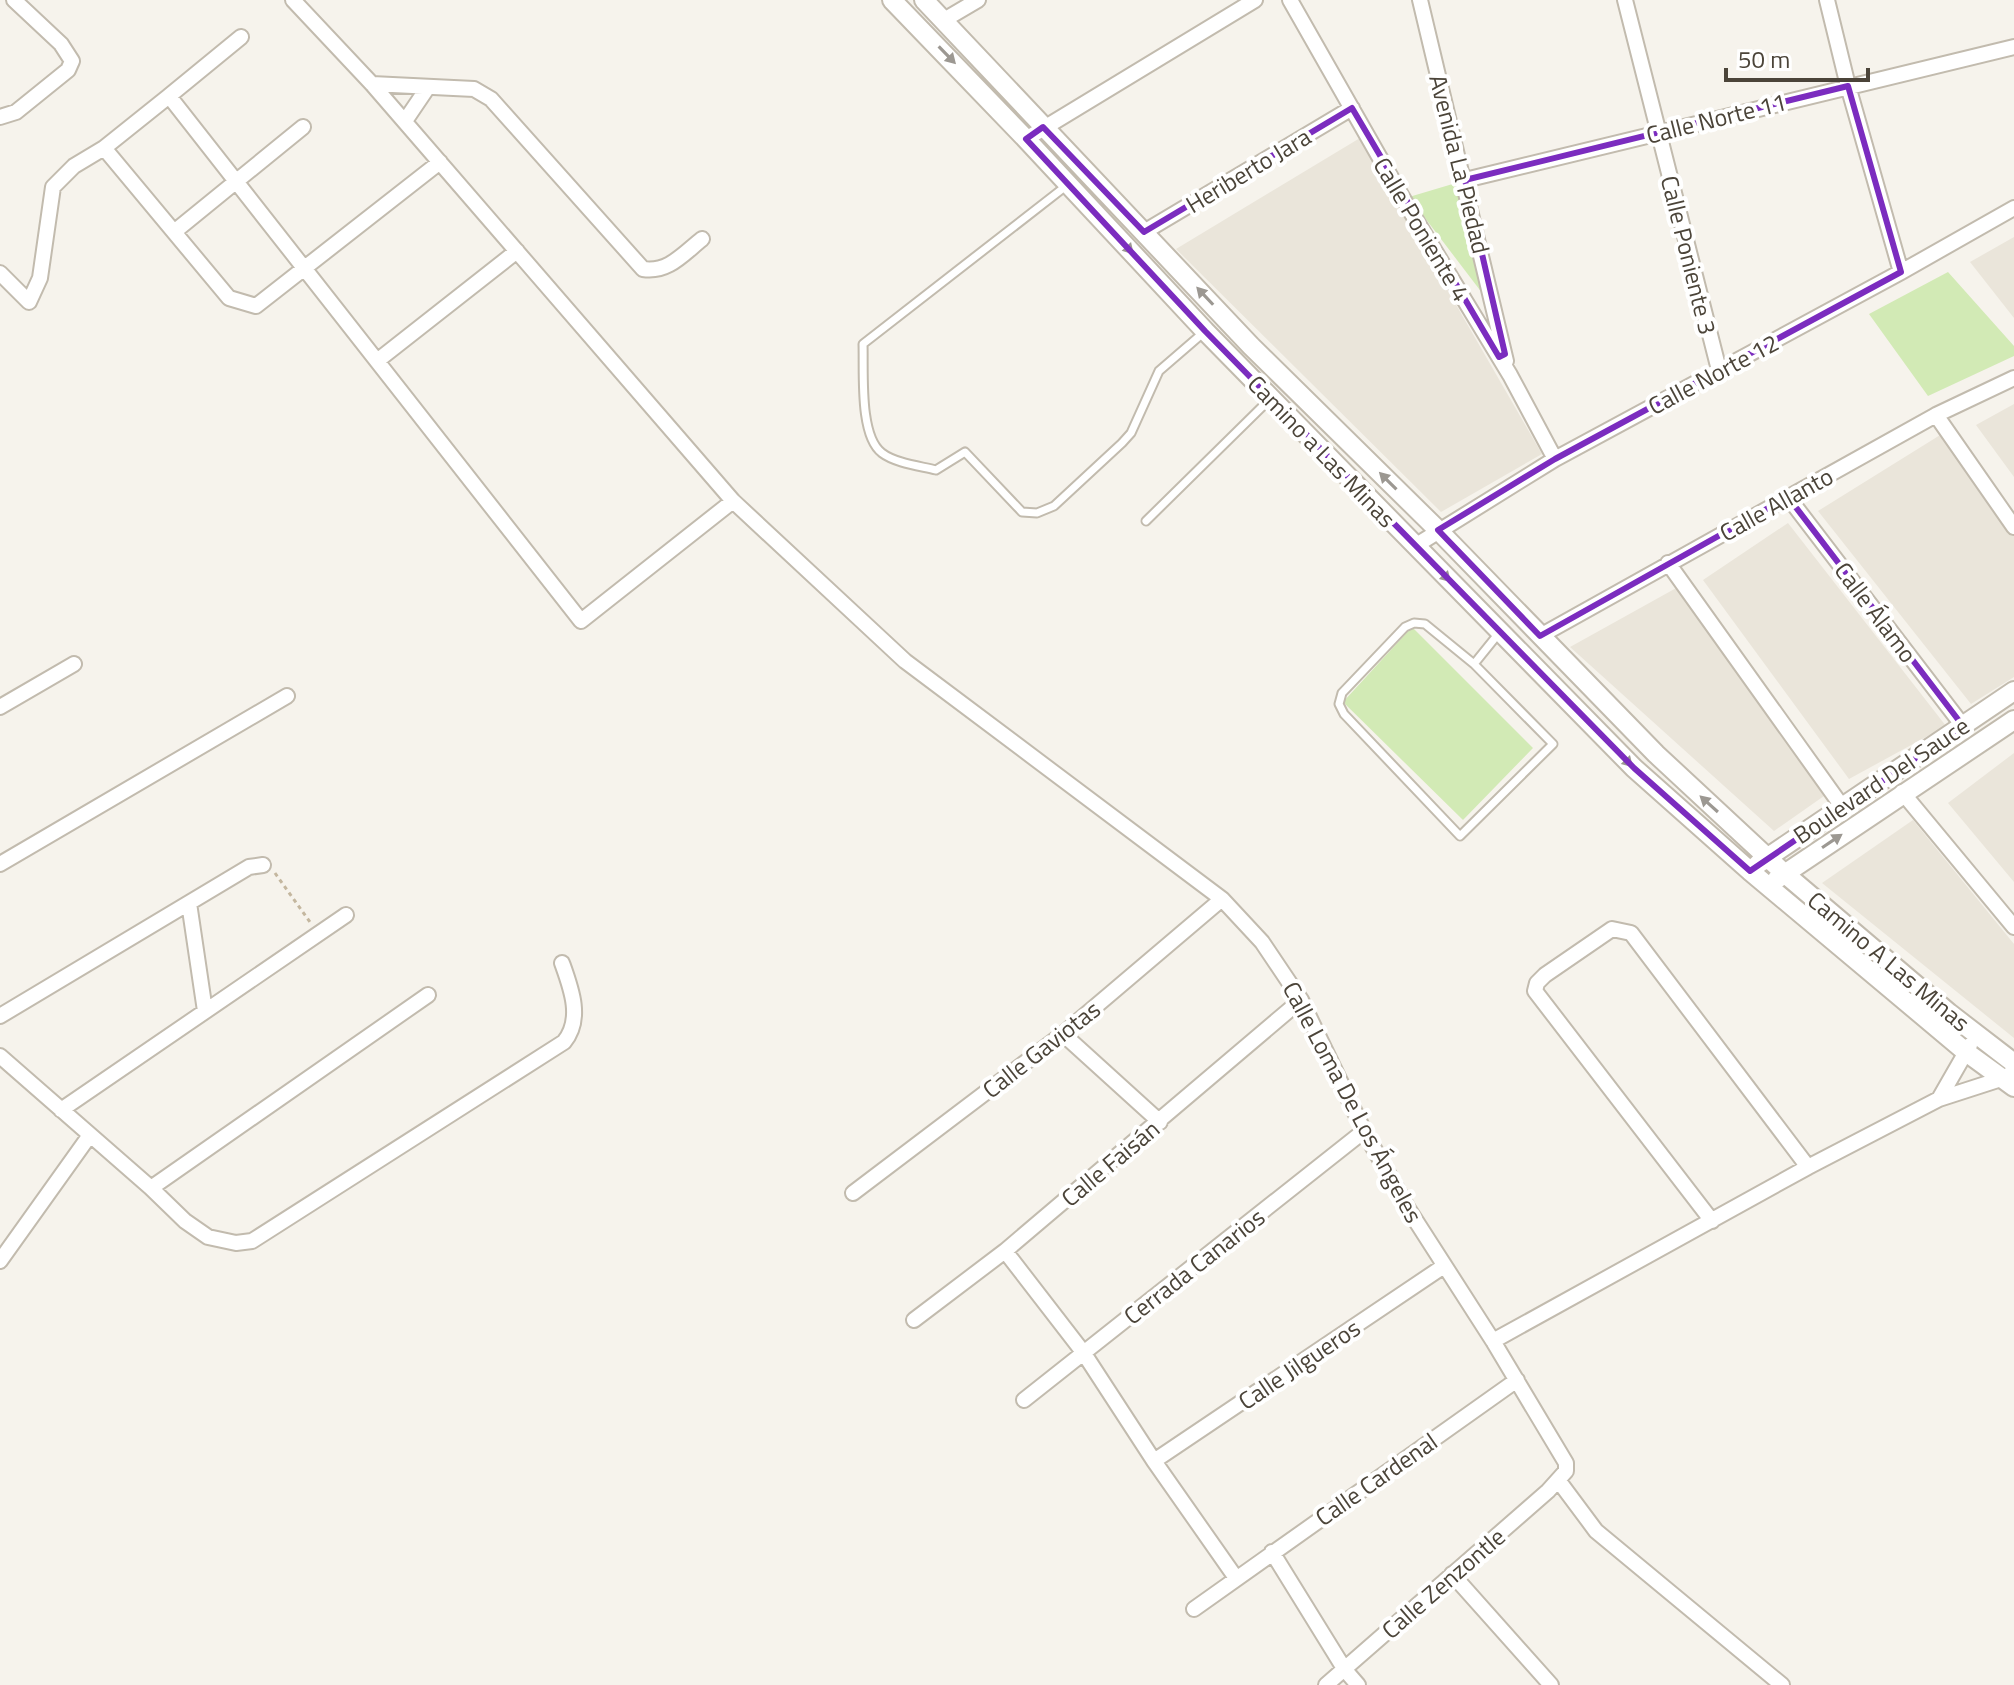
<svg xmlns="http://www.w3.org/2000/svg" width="2014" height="1685" viewBox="0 0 2014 1685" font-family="'Titillium Web',sans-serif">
<rect width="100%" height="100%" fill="#f6f3ec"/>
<path fill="#eae5da" d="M1360,138L1542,454L1441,512L1176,249Z
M2014,237V318L1970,262Z
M2014,404V477L1976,425Z
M1945,432L2014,536V677L1971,704L1818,511Z
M1788,523L1946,726L1849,779L1703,580Z
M1678,587L1824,796L1774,831L1570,647Z
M2014,753V882L1948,803Z
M1913,820L2014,944V1038L1822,883Z"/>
<path fill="#d2eab5" d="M1456,183L1489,302L1409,197Z
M1948,272L2014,346V356L1928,396L1869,314Z
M1412,627L1533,748L1463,820L1343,702Z"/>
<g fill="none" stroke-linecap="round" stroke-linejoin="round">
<defs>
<path id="service" d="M1066,186L863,344C864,372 859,436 882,453C895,463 920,466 936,470L965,452L1022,512L1037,513L1054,506L1122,443L1131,433L1159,371L1203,333
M1146,521L1269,400
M1474,664L1425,624L1414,623L1405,627L1342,693L1339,704L1344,714L1460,836L1553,744L1474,664L1499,633"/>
<path id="minor" d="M293,0L372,84L733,501L905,661L1222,899L1262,942L1301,1000L1364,1131L1407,1207L1493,1341L1566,1463V1471L1548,1491L1326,1685
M1290,0L1405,202L1510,375L1555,459
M1420,0L1506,361
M1625,0L1719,370
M1827,0L1848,86L1901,272
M944,20L978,0
M241,37L169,96L581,621L733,501
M372,84L474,89L491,99L643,269C668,273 683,254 702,239
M169,96L104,148L229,298L256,306L440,162
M0,117L16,112L68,70L72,61L61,44L14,0
M405,121L428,87
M1026,139L1255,0
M1465,180L2014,47
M174,232L303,127
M1144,232L1352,108
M0,273L29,302L40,278L53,187L74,166L104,148
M377,361L517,251
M1936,415L2014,527
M1788,497L1963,726
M1415,546L1555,459L1901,272L2014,208
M1668,563L1841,805
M1540,636L1936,415L2014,378
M0,707L74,664
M1902,792L2014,927
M0,864L287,696
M189,903L205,1011
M0,1016L249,867L263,865
M1063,1034L1160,1122
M0,1056L151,1188L185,1221L208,1237L236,1243L252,1241L564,1042C583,1019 571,988 562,963
M1939,1099L1970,1045
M61,1110L346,915
M151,1188L428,995
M853,1193L1063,1034L1222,899
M1712,1221L1535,991L1537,983L1545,975L1612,929L1631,933L1808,1167
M1005,1251L1083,1352L1154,1461L1236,1578
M0,1261L90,1135
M914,1320L1005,1251L1301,1000
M1493,1341L1808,1167L1939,1099L2004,1078L2014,1071
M1024,1400L1364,1131
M1154,1461L1444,1266
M1558,1480L1596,1531L1782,1685
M1272,1552L1345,1670L1358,1685
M1452,1574L1551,1685
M1194,1609L1517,1380"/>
<path id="tertiary" d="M892,0L1026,139L1205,331L1634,768L1750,871L1966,1052L2014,1087
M924,0L1251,346L1438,530L1656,754L1784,873L1949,1013L2014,1063
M1758,864L2014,691
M1777,879L2014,720"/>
</defs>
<use href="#service" stroke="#c2bbae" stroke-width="11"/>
<use href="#minor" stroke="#c2bbae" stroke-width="18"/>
<use href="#tertiary" stroke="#c2bbae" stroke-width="22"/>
<path stroke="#c4b79f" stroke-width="3" stroke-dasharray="4 4" stroke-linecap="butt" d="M275,873L310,922"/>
<use href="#service" stroke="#fff" stroke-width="7"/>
<use href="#minor" stroke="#fff" stroke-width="14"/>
<use href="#tertiary" stroke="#fff" stroke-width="18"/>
</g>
<defs><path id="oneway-solid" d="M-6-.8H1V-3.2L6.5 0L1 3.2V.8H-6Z" transform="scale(2)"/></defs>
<g fill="#9c9892">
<use href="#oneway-solid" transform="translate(947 55) rotate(46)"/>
<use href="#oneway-solid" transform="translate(1125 245) rotate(47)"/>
<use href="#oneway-solid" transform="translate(1205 296) rotate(-133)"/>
<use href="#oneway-solid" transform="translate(1388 481) rotate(-135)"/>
<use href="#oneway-solid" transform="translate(1442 573) rotate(45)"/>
<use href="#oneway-solid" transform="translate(1624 758) rotate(46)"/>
<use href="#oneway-solid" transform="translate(1709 804) rotate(-138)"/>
<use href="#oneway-solid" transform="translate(1832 841) rotate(-34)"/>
</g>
<path fill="none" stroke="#7b2cbf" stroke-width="6" stroke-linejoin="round" d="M1848,86L1901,272L1555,459L1438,530L1540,636L1788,497L1963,726L1750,871L1634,768L1205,331L1026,139L1043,127L1144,232L1352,108L1499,357L1505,354L1465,180Z"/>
<g text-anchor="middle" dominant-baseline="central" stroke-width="8" stroke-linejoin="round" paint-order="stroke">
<g font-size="24" fill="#4b4439" stroke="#fff">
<text transform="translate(1716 118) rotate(-14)">Calle Norte 11</text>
<text transform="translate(1460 164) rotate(76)">Avenida La Piedad</text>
<text transform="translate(1248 170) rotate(-31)">Heriberto Jara</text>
<text transform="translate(1422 229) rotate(59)">Calle Poniente 4</text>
<text transform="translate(1689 255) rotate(76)">Calle Poniente 3</text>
<text transform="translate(1713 374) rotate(-28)">Calle Norte 12</text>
<text transform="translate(1322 451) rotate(46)">Camino a Las Minas</text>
<text transform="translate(1776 504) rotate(-29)">Calle Allanto</text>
<text transform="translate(1876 612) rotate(53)">Calle Álamo</text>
<text transform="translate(1881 780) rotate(-34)">Boulevard Del Sauce</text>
<text transform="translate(1889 961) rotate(40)">Camino A Las Minas</text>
<text transform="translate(1041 1049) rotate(-38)">Calle Gaviotas</text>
<text transform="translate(1353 1102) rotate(62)">Calle Loma De Los Ángeles</text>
<text transform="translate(1110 1163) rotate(-40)">Calle Faisán</text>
<text transform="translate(1194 1266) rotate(-38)">Cerrada Canarios</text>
<text transform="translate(1299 1364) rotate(-34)">Calle Jilgueros</text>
<text transform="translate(1376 1479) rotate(-35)">Calle Cardenal</text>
<text transform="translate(1443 1583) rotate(-41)">Calle Zenzontle</text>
</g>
</g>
<path d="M1726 68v12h142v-12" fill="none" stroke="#4b4439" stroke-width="4"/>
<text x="1738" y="68" font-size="24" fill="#4b4439" stroke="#ffffff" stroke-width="6" paint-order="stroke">50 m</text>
</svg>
